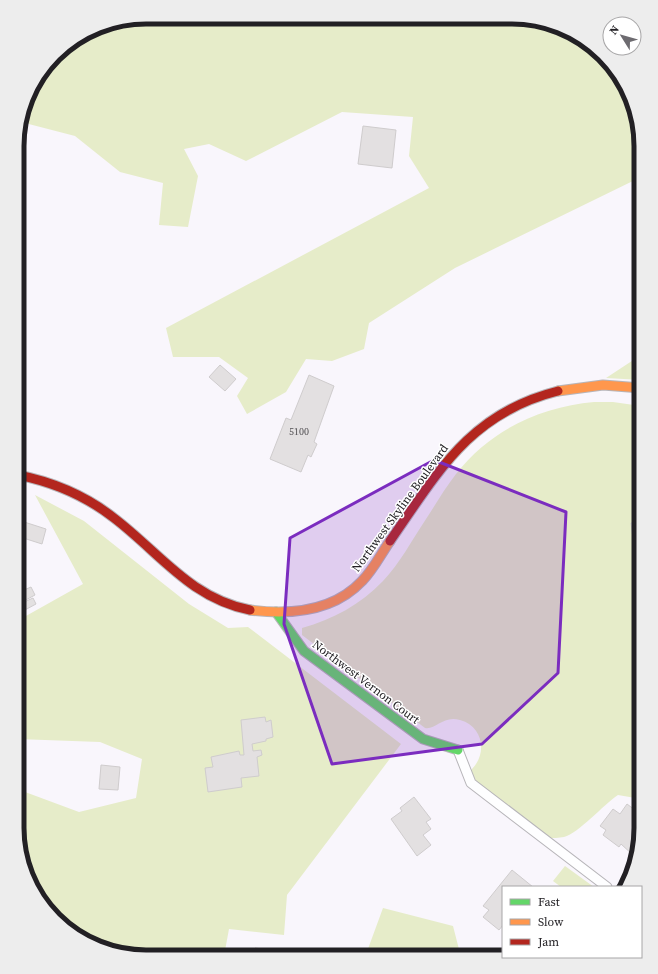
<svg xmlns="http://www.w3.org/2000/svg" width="658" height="974" viewBox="0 0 658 974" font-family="'Source Serif 4',serif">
<rect width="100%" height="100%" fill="#f9f6fc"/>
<path fill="#e6ecc9" d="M146,17L529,18L590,44L631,96L641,146V184L637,179L455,268L369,323L364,349L332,361L306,359L286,392L247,414L237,396L248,378L219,357H173L166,328L429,188L409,156L413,117L342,112L246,161L209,144L184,149L198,176L188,227L159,225L163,183L120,172L75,136L21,122L34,82L61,49L104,24Z
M641,355V380L606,378Z
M594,402H613L641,406V799L618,795C603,805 579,833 564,837C559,838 553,838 548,838L464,775C487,763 488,728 460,720C443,715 436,730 425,728L302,635V628C333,619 360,605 383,581C400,563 412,540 426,519C436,504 445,488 456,474C490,430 540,407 594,402Z
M35,495L84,521L189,604L228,628L248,627L401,744L287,895L284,935L229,929L224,956H129L68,930L27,878L17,828V789L79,812L136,798L142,759L100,742L17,739V621L83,584Z
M565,866L594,887H561L553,881Z
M383,908L453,926L461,957H365Z"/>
<path fill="#e3e0e1" stroke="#cfcccd" d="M363,126L396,130L392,168L358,164Z
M220,365L236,379L225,391L209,377Z
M309,375L334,386L314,442L317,444L311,457L308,455L301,472L270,459L286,418L291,420Z
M18,520L46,529L42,544L17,536Z
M641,522V545L634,546L631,523Z
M19,543L24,545L22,550L17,549Z
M31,587L35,595L22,602L21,599L17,601V593Z
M33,598L36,604L23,611L20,604Z
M265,717L266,722L271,720L273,737L266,739V741L252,744L253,751L261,750L262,755L257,757L259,776L241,778L242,787L208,792L205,768L213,767L211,757L239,751L240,755H244L241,720Z
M101,765L120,767L118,790L99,789Z
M414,797L431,819L426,822L431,829L423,835L431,845L417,856L391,819L402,811L400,808Z
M627,804L639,813L641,811V837L634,856L621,844L619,847L603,835L606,830L600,826L613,809L620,814Z
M512,870L533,887H503V925L499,930L483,917L489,910L483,906Z
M255,948L284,952L283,956H254Z"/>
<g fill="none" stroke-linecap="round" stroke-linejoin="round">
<defs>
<path id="lane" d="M458,750L471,783L607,887"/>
<path id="fast" d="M276,612L304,651L423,739L458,750"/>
<path id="slow" d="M558,391L603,385L641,388
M250,610C289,615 333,612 362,581C373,570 381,554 390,541"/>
<path id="jam" d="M18,475C53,482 86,496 114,518C160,553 190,598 250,610
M390,541C438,472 470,413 558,391"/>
</defs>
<use href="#lane" stroke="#b7b5b9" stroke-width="11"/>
<use href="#fast" stroke="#b7b5b9" stroke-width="11"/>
<use href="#slow" stroke="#b7b5b9" stroke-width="11"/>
<use href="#jam" stroke="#b7b5b9" stroke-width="11"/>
<use href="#lane" stroke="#fefeff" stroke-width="9"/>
<use href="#fast" stroke="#63d668" stroke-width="9"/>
<use href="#slow" stroke="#ff974d" stroke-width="9"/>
<use href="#jam" stroke="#b3261e" stroke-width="9"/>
</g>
<path fill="#7b2cbf" fill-opacity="0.2" stroke="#7b2cbf" stroke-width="3" stroke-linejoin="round" d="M434,460L566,512L558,673L482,744L332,764L284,624L290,538Z"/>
<g text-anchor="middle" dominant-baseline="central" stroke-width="3" stroke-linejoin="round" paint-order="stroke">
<g font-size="10" fill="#525053">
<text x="299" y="431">5100</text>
</g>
<g font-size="12" fill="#222024" stroke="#fff">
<text transform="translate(400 508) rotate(-54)">Northwest Skyline Boulevard</text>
<text transform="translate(366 682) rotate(37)">Northwest Vernon Court</text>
</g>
</g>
<path d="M0 0H658V974H0ZM146 24H512A122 122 0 0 1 634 146V828A122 122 0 0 1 512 950H146A122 122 0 0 1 24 828V146A122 122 0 0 1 146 24Z" fill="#ededed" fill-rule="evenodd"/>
<path fill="none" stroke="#222024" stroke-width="5" d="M146 24H512A122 122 0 0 1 634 146V828A122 122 0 0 1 512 950H146A122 122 0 0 1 24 828V146A122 122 0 0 1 146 24Z"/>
<rect x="502" y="886" width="140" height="72" fill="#ffffff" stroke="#a7a6a7"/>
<rect x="510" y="899" width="20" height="6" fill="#63d668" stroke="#a7a6a7"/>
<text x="538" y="906" font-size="12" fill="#222024">Fast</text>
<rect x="510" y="919" width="20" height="6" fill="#ff974d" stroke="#a7a6a7"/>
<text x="538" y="926" font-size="12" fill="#222024">Slow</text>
<rect x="510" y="939" width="20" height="6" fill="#b3261e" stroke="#a7a6a7"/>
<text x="538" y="946" font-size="12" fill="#222024">Jam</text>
<g transform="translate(622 36) rotate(307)"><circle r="19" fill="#ffffff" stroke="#a7a6a7"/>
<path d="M0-3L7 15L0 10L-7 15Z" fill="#6d6b70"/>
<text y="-6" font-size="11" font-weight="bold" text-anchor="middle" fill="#222024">N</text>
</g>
</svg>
